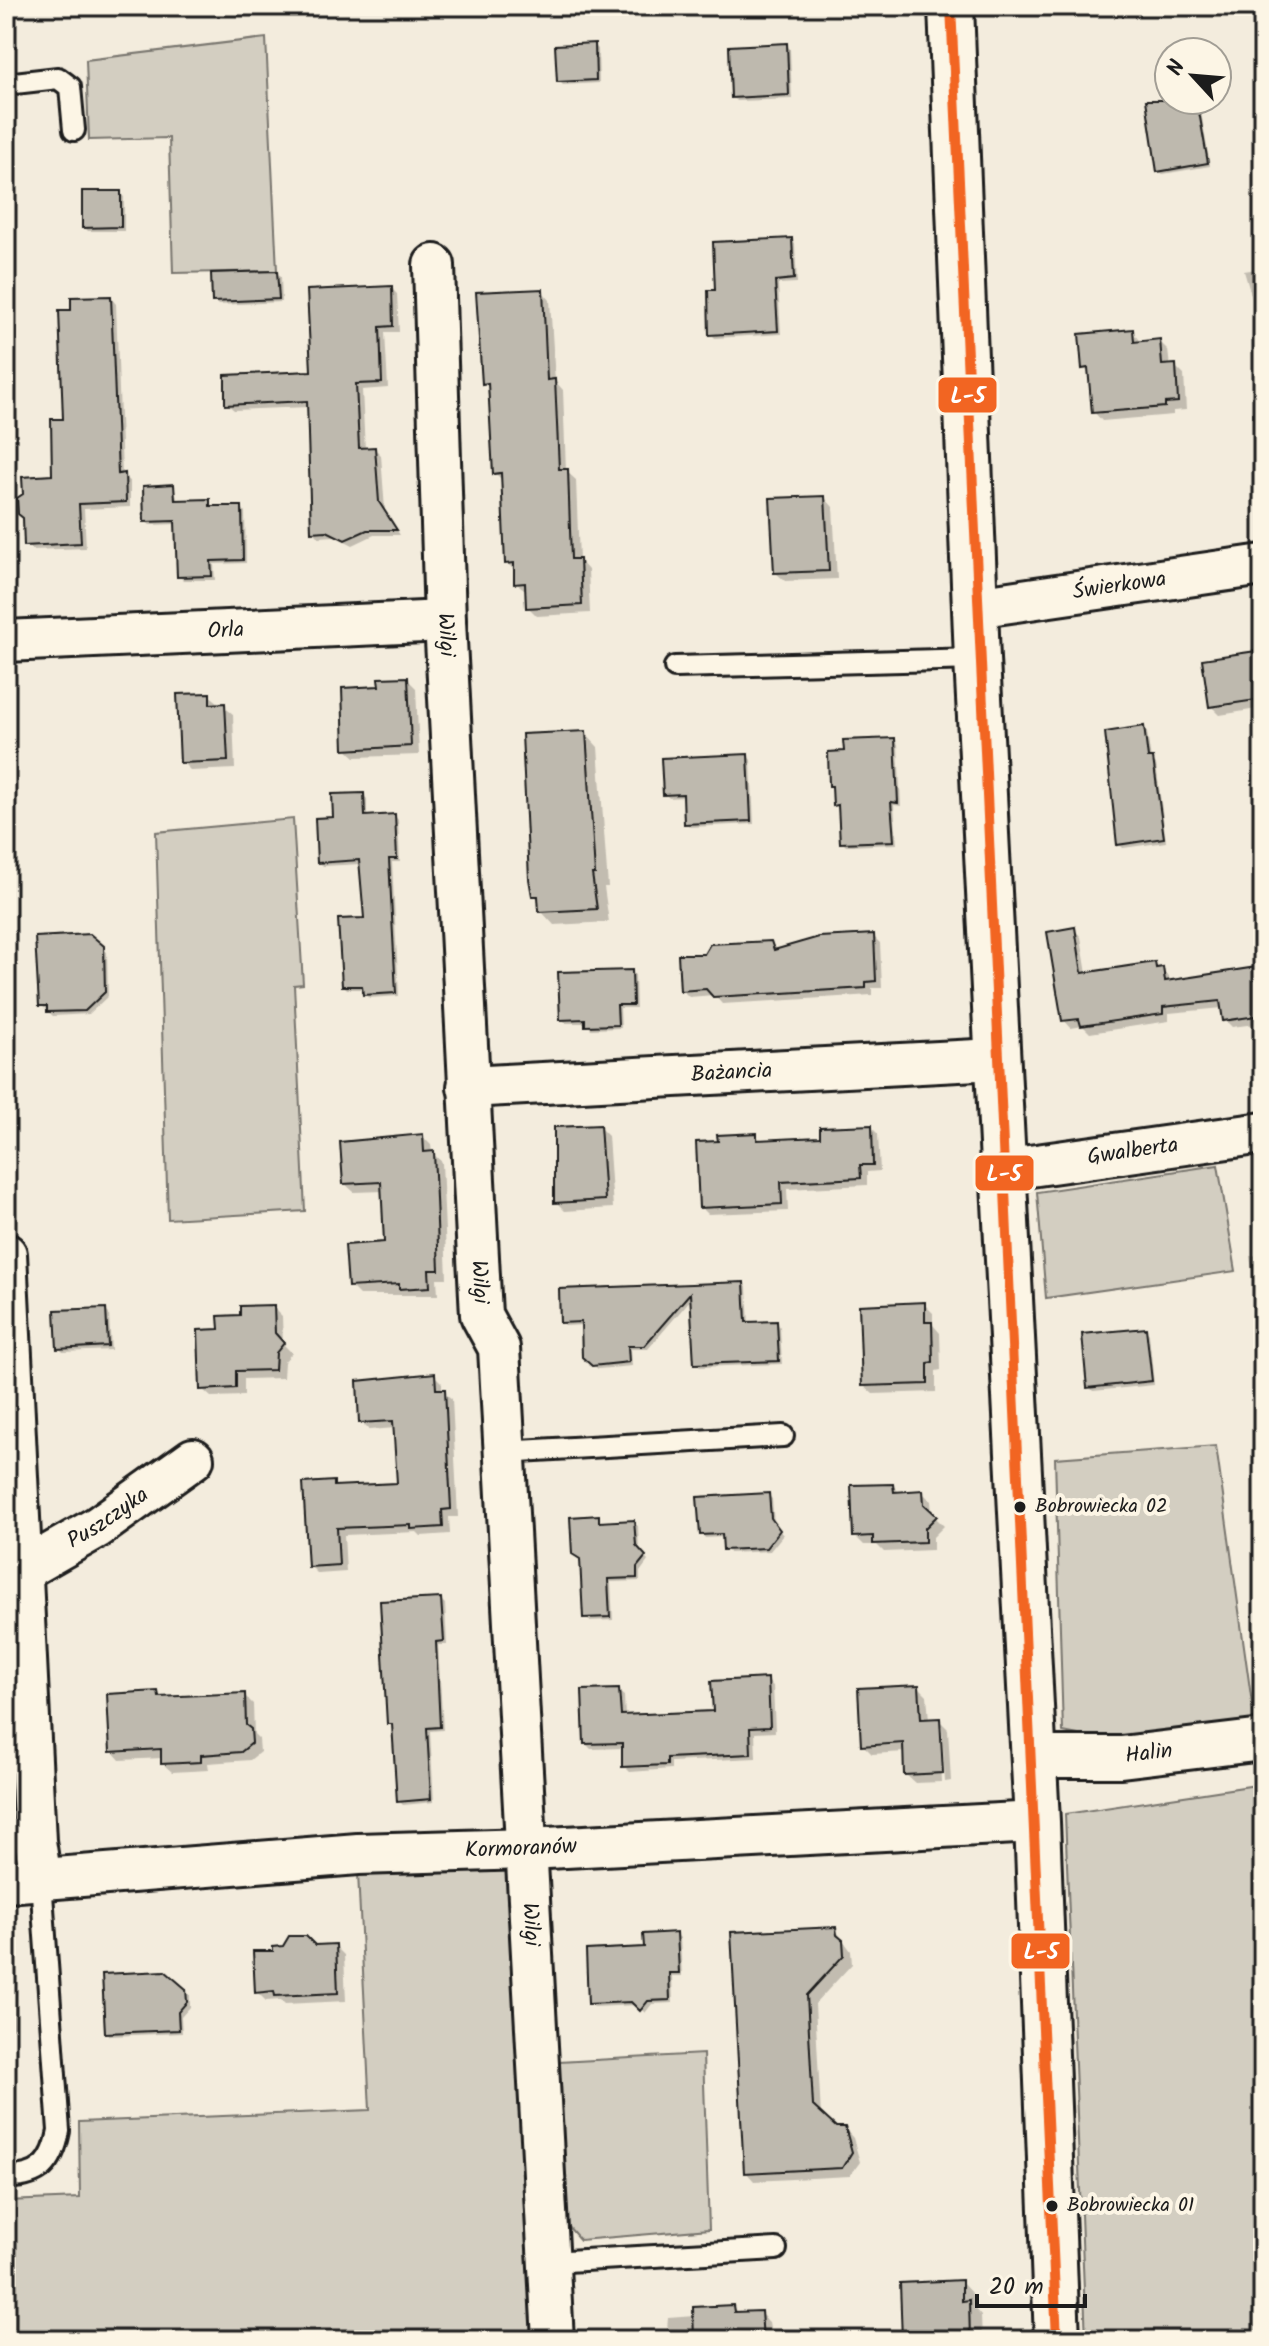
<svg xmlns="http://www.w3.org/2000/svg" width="1269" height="2346" viewBox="0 0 1269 2346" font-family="Kalam,sans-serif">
<rect width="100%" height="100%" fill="#f3ecdd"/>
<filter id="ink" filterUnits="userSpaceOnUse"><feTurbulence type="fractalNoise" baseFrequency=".0125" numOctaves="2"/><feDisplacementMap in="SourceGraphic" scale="16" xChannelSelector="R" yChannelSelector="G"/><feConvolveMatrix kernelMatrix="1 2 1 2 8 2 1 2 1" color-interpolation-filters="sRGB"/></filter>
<g filter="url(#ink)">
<path fill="#d3cec1" stroke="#78756e" stroke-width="2" d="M266,38L277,271L173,273L169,138L89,140L86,60Z
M293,819L303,984L294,985L305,1211L168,1219L156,832Z
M1218,1165L1236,1271L1046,1298L1037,1192Z
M1216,1446L1255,1725L1115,1742L1063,1732L1055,1458Z
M1263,1784V2340H1086L1065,1814Z
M521,1864L544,2340H6V2201L80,2198L79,2122L370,2110L358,1873Z
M703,2054L709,2229L580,2240L568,2226L559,2062Z"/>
<path fill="#0003" d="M594,45L598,49L599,83L563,85L559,81Z
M786,45L790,49L792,99L737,101L733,97Z
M1263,84V134L1260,85Z
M1169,98L1199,100L1210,166L1163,174L1159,171L1148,101Z
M120,193L124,197V231H88L84,227Z
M791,240L795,244L797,283L778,284L781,334L715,338L711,334L717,292Z
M1263,268V301L1253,302L1244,271Z
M277,273L281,277L282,302L218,305L214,301Z
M391,288L397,294L399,332H385L388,388L362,390L365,450L375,449L381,455L385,510L400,535H374L353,545L335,536L319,537L313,531L309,407L234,410L227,404L313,373Z
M542,291L550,300L555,381L563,390L566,471L576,480L579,560L588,570L590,613L537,616L528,607V592L516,583V572L507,563L503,481L495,473L491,389L484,383Z
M111,298L116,304L122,475L130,481V507L84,509L86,548L32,550L26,545L54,477L65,421L73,312Z
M1132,331L1141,343L1160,342L1168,350L1170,367L1175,366L1184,375L1186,410L1173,411V415L1102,421L1094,412L1091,375L1084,368Z
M174,487L178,502L209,501L213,508H242L245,512L246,563L214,564L215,580H183L179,576L177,524L150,525L146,522Z
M825,498L833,507L837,579L785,581L776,573Z
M1263,652V708L1220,715L1211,706Z
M407,679L416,688L419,755L355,757L346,749Z
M209,695L233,714L235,769L191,771L182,762Z
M1143,728L1147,732L1151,760L1156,764L1166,842L1123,848L1119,844Z
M585,733L598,747L608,887H604L609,922L554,925L541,911L540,901L534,895Z
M894,740L898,744L901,806L894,805L897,844L846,846L842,842L839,808L831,785L846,753Z
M748,756L751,760L754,824L690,827L686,823L685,797L669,798L665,794Z
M363,795L367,799V818L395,816L398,820L400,862H392L399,996L369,998L365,989H347L343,985L366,920L361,864L323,866L319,862L335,819Z
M1074,929L1081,937L1087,974L1154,964L1169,977L1170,982L1263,968V1023L1232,1027L1225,1020L1223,1008L1169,1013V1021L1090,1033L1083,1026L1071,1028L1064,1020Z
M873,936L880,943L882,988H872V995L722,1004L714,995L689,997L682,990L705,956L771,943L779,951Z
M89,937L107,952L108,996L89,1014L53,1016L41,1005Z
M631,972L635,975L636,1008H620L621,1028L591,1029L587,1023H566L562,1019Z
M599,1127L608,1136L613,1208L565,1211L556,1202Z
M871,1127L878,1134L880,1171L867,1172V1185L787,1189L788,1211L708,1214L701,1207L756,1135L763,1142L822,1139Z
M422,1136L431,1145L432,1153L442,1162L447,1278H437L438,1295H359L350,1286L386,1244L384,1191L354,1192L345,1184Z
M1263,1223V1294L1258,1295L1255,1291L1250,1256L1258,1255L1254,1224Z
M743,1284L747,1287L749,1324L777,1323L780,1327L782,1364L700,1367L696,1364L692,1298L648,1349H631L632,1366L598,1369L584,1356L583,1325L566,1326L562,1322L561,1291Z
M924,1304L933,1313V1325L940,1333L941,1370L936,1371V1392L873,1394L864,1386Z
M273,1307L282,1316L283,1344L292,1353L284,1362L283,1378L244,1379V1396L211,1397L202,1389L221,1331L242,1317Z
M105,1310L109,1314L111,1350L63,1352L59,1348Z
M1145,1330L1149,1334L1154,1385L1093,1391L1089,1387Z
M434,1375L442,1383V1391L452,1399L458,1517H449L450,1534L421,1536L417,1532L344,1535L346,1572L318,1574L310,1566L333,1483L338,1488L399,1485L396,1428L369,1430L361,1422Z
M893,1486L900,1493L922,1492L931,1501L932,1514L944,1526L933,1537V1550L884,1552L877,1545H864L855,1536Z
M768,1495L772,1499L774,1524L783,1535L770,1551L729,1553L724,1537L705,1538L702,1534Z
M598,1517L602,1524L634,1523L638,1526L639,1551L648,1561L640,1572V1581L611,1582L613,1620L589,1621L585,1617Z
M441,1600L445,1604L447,1645H438L443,1730L430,1731L434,1802L403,1805L399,1801L392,1727L389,1723Z
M767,1680L773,1686L775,1732L755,1733L756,1758L671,1762V1769L630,1772L624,1766V1748L591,1749L586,1744L618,1691L624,1696L625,1717L715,1713Z
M919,1687L927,1695L929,1720H939L948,1729L951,1781L945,1782L942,1726H938L941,1782L915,1783L906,1775L905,1752L872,1754L863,1745Z
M158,1693L164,1699L244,1695L253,1704L254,1734L259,1739L260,1752L250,1760L208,1763L209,1770L172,1772L163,1764V1758L120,1760L112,1751Z
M835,1929L851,1951L852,1964L815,2004L821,2116L835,2129H845L853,2138L860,2162L850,2176L754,2181L746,2172L734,1934Z
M676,1934L680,1938L682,1976H672L673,2003L652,2004L645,2013L637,2005L594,2007L590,2003L646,1949Z
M335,1946L344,1955L346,2001L285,2004L281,2000L266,2001L257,1992L275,1953Z
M6,1975L14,1982L16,2029H6Z
M185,1991L190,1995V2007L181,2017L182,2033L110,2036L107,2032Z
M961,2282L974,2296L975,2309L981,2316L982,2340H904Z
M732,2307L740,2314L760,2313L769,2322L772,2340H666L668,2318L695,2316Z"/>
<path fill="#beb9ae" stroke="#1c1c1c" stroke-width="2" d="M595,43L596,80L557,82L555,45Z
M787,43L789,95L731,98L729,46Z
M1146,100H1197L1208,163L1157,172Z
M82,191H121V227L82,228Z
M792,238L794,279L775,281L778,331L709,335L708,290H715L713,242Z
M277,271L279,299L212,302L211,273Z
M392,286L393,326L380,327L382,383L356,384L359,448L375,447L379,502L397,530H367L345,540L327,531L311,532L307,401L225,405V375L311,371L307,290Z
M543,289L547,380L555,379L559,469H568L571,559H580L582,605L526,608L525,583L514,584V563L505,564L501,473L493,474L488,383L482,384L476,292Z
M111,296L118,474L125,473L126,502L79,504L81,543L24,546L23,518L18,514L17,498L23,494L22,477L52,475L51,419H63L59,310H71V297Z
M1133,329L1134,342L1160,339L1162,365L1176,364L1178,402L1165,403V407L1092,413L1088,368L1082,369L1079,334Z
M174,484L175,500L210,499V506H242L243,560L211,561L212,576L177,577L175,521L144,522L143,486Z
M825,496L829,571L774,573L770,498Z
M1263,650V699L1209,707L1202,659Z
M408,677L411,746L344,750L342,688L379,686L378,678Z
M210,693V704L225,703L228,761L180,763L177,694Z
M1144,726L1148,758H1153L1164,838L1117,845L1105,732Z
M586,731L595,874H592L597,909L539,912L538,896H532L529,879L522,734Z
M895,738L898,803L891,802L894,841L840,843L838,805L833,806L832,786H829L828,752L844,751L843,740Z
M748,754L751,821L684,824L683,794L663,795L661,758Z
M364,793L365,816L395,814L397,859H389L396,993L363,995L362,986H342L338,919L364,918L359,860L317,863L315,818L333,817L332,794Z
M1075,927L1082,973L1155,962L1156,968L1163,967L1165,981L1263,966V1015L1223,1021L1220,1001L1163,1007V1014L1081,1026L1079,1019L1062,1021L1047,932Z
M90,934L104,946L105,992L85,1011L47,1012V1006H39L35,937Z
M874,934L876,981L866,982V988L713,997L706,989L680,991L678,954H704L710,944L771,941L774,950L819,937Z
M632,970L633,1005H617L618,1025L585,1026V1019L560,1020L558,972Z
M600,1125L605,1200L554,1203V1127Z
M872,1125L873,1165H860L861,1178L781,1182L782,1204L699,1208L696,1142L718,1141L717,1135L757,1133V1140L820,1137V1127Z
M423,1134L424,1152L434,1151L439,1270H429L430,1287L399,1289V1284L348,1287L345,1245L384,1242L381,1182L343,1184L340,1142Z
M744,1282L746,1322L777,1321L779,1361L694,1364L690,1293L644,1346H628L629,1362L592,1366L582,1357L581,1322L560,1323L559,1289Z
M925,1302V1322H932L933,1362L928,1363V1384L862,1386L859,1305Z
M274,1305L275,1333L284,1343L276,1353L275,1370L236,1371V1388L200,1390L198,1330L219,1329L218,1316L240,1315V1306Z
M106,1308L108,1346L57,1349L55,1310Z
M1146,1328L1152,1381L1087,1388L1082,1334Z
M435,1373L436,1389H445L451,1509L442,1510L443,1527L411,1529V1525L337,1528L339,1565L308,1567L303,1483L334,1481V1486L397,1483L393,1421L359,1423L357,1381Z
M893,1484L894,1492L923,1490L924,1504L937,1516L925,1528V1542L873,1544V1536L853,1537L851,1485Z
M769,1493L771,1518L780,1530L766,1548L723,1550L722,1534L700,1535L697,1497Z
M599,1515V1522L634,1520L636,1545L646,1556L637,1567V1578L608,1579L610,1617L583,1618L580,1559L572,1554L570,1517Z
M441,1598L444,1641L436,1642L440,1727L427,1728L431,1799L397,1802L392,1724H387L380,1601Z
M768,1678L770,1727L750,1728L751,1754L667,1758V1765L622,1767V1743L584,1744L582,1690L619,1689L621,1715L713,1711L711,1681Z
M919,1685L921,1719L940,1718L943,1773L904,1775L903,1743L861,1746L858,1688Z
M158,1691L159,1697L245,1693L246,1725L251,1729L252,1743L241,1752L201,1755V1762L182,1763L161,1764V1749L110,1752L107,1694Z
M836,1927L837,1935L843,1940L844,1955L807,1995L813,2106L836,2127H845L852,2152L842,2168L744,2173L731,1932Z
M677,1932L679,1973H669L670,2000L648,2001L640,2011L631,2002L588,2004L586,1950L644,1947L643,1934Z
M289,1936H306L315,1945L336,1944L338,1993L275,1996L274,1991L255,1993L253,1951H273V1947L283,1946Z
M165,1971L186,1989L187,2002L178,2012L179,2030L105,2033L102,1974Z
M962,2280V2301L969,2300L970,2340H902L900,2283Z
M733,2305L734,2312L761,2311L763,2340H694L693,2307Z"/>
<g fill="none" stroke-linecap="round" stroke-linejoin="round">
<defs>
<path id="service" d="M6,84L58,78L70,87L74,130
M675,667L977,659
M502,1452L783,1436
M6,2177C40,2178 53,2163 59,2131L41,1880
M549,2262L776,2249"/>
<g id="minor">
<path id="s1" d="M434,265L445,621L481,1315L499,1348L553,2340"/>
<path id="s2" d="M975,607L1263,565"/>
<path id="s3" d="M6,641L445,621"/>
<path id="s4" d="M468,1087L996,1059"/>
<path id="s5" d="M1002,1170L1263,1133"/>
<path d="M6,1254L35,1841L41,1880"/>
<path id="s6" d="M19,1572L98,1527L193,1459"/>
<path id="s7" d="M1033,1757H1121L1263,1740"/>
<path id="s8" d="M6,1882L358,1854L528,1849L1037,1822"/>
</g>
<path id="tertiary" d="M951,6L977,659L1037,1822L1057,2340"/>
</defs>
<use href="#service" stroke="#1c1c1c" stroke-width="26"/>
<use href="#minor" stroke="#1c1c1c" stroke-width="46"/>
<use href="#tertiary" stroke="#1c1c1c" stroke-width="50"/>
<use href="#service" stroke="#fcf5e5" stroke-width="20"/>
<use href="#minor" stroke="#fcf5e5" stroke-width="40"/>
<use href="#tertiary" stroke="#fcf5e5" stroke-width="44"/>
<defs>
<path id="bus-1" d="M951,6C982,784 1027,1562 1057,2340"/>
</defs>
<use href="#bus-1" stroke="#fcf5e5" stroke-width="16"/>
<use href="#bus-1" stroke="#f26522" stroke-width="10"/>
</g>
</g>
<g fill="#1c1c1c" stroke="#fcf5e5" stroke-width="3">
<circle cx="1020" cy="1507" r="7"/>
<circle cx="1052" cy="2206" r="7"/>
</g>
<g text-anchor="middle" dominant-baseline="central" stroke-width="8" stroke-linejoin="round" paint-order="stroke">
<g font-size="20" fill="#1c1c1c" stroke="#fcf5e5" text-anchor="start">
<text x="1035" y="1507">Bobrowiecka 02</text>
<text x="1067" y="2206">Bobrowiecka 01</text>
</g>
<g font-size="22" fill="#1c1c1c" stroke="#fcf5e5">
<text stroke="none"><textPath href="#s2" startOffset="146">Świerkowa</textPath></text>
<text stroke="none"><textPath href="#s3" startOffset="220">Orla</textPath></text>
<text stroke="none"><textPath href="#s1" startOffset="370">Wilgi</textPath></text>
<text stroke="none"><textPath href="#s4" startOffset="264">Bażancia</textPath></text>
<text stroke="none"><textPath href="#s5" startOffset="132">Gwalberta</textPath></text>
<text stroke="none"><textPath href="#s1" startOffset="1018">Wilgi</textPath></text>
<text stroke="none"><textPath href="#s6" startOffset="104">Puszczyka</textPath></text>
<text stroke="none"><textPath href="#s7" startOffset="116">Halin</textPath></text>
<text stroke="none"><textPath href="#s8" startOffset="516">Kormoranów</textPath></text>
<text stroke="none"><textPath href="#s1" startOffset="1666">Wilgi</textPath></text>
</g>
</g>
<g stroke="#fcf5e5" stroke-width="3">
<rect x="937" y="376" width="61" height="38" rx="8" fill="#f26522"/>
<rect x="974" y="1154" width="61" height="38" rx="8" fill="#f26522"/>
<rect x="1010" y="1932" width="61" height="38" rx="8" fill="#f26522"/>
</g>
<g font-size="22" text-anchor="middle" font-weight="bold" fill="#fff">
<text x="968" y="403">L-5</text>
<text x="1004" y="1181">L-5</text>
<text x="1041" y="1959">L-5</text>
</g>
<rect width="1269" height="2346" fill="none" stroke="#fcf5e5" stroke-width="32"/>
<rect x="16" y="16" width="1237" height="2314" fill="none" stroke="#1c1c1c" stroke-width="3" filter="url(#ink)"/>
<g transform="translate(1193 76) rotate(296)"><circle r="38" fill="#fcf5e5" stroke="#a29e95" stroke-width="2"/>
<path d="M0-6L14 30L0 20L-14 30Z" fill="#1c1c1c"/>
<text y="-12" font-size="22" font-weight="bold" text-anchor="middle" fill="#1c1c1c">N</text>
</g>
<path d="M977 2294v12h108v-12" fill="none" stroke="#1c1c1c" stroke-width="4"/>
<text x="989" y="2294" font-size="24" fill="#1c1c1c" stroke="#fcf5e5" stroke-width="6" paint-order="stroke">20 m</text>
</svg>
